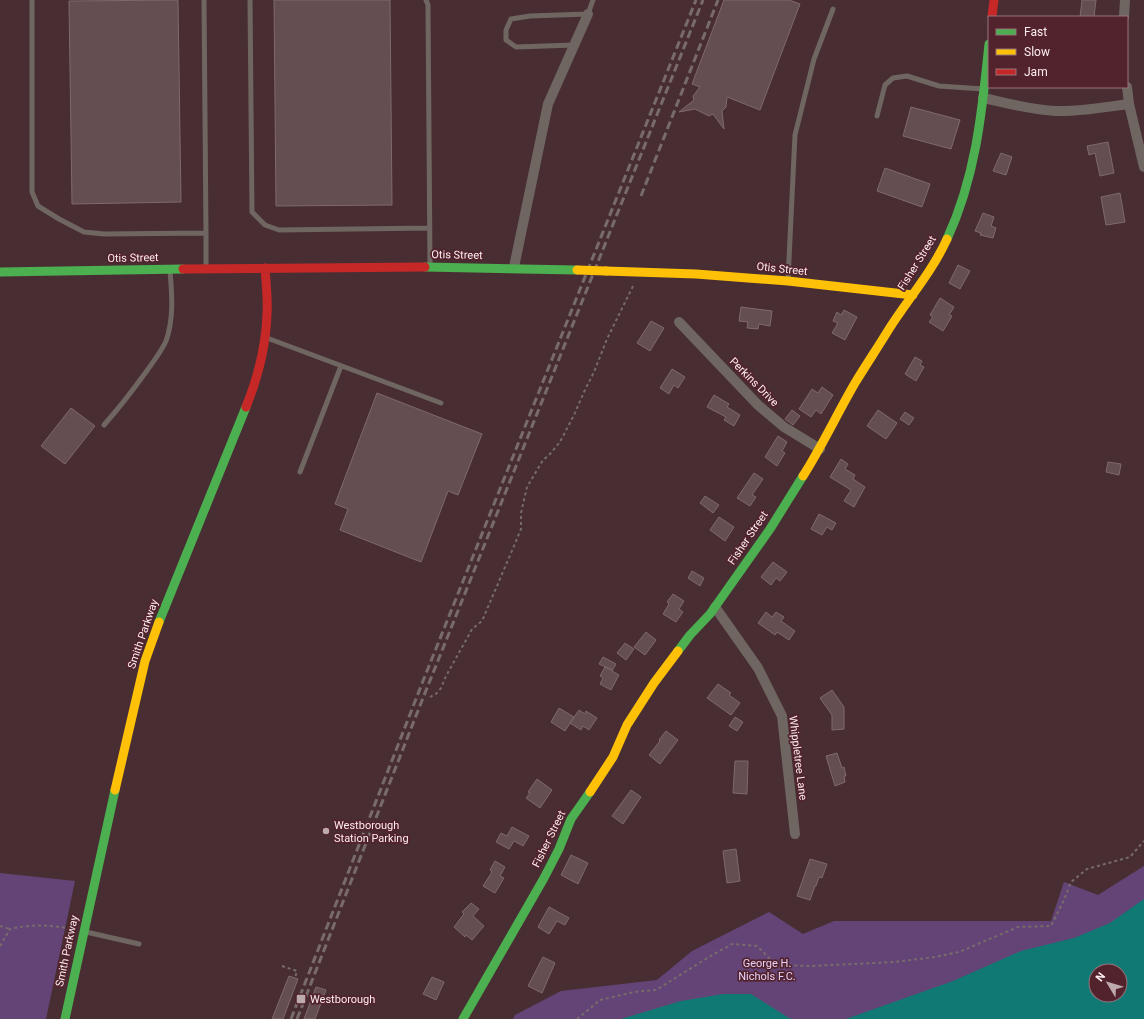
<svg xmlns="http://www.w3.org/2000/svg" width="1144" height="1019" viewBox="0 0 1144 1019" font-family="Roboto,sans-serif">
<rect width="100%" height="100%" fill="#482e33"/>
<path fill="#644477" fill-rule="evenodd" d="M1144,866V1019H513L515,1015L561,991L657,980L692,951L769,912L803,934L834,921H1051L1064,882L1098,895ZM1096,971H1120V995H1096Z
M0,873L75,881L46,1019H0Z"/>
<path fill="#107973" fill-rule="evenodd" d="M1144,899V1019H846L953,981L1021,951L1074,938L1110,923ZM1096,971H1120V995H1096Z
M723,994H751L789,1018L794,1019H621L681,1001Z"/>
<path fill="#644e52" stroke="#80696d" d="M178,0L181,202L72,204L69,1Z
M274,0H390L392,205L276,206Z
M724,0H789L800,4L760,110L727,97L726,107L722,111L724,129L713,114L709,116L695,109L679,112L694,100L693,96L700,87L692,84Z
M1082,0H1096L1094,17H1080Z
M911,107L960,120L951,149L903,136Z
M1108,142L1114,173L1100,176L1095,153L1089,155L1087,146Z
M1001,153L1012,157L1006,175L993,171Z
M885,168L930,184L922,207L877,191Z
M1120,193L1125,222L1106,225L1101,197Z
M983,213L994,217L991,226L996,228L993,238L980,235L981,233L975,231Z
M958,265L970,271L960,289L949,283Z
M940,298L954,307L949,315L952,316L943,331L929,322L933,317L930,315Z
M741,307L772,311L770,326L759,324L758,329L747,328L748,322L739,321Z
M844,310L857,317L845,340L832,333L838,323L833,321L837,312L841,315Z
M651,321L664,328L650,351L637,343Z
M915,357L922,361L920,365L924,367L916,381L905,374Z
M672,369L685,377L678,388L674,385L669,394L660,388Z
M822,387L833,395L821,414L816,410L811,417L799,409L812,389L818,393Z
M377,393L482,434L458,495L448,491L421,562L340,530L348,509L335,504Z
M714,395L729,404L727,407L740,415L734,426L724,420L726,417L707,407Z
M71,408L95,426L65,464L41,446Z
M792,410L800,416L793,425L785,419Z
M878,410L897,423L886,439L867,426Z
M905,412L914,418L909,425L900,419Z
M778,436L787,442L782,451L785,453L777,466L765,457Z
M841,459L848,464L845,469L855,475L853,479L865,487L854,507L844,501L851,490L830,477Z
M1108,462L1121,464L1119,475L1106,472Z
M754,473L763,479L752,495L756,497L750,506L737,498Z
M705,496L719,505L713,513L700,503Z
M819,514L836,523L832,530L827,527L822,535L811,529Z
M719,517L734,527L725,541L710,530Z
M773,562L787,572L780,581L776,578L771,585L761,577Z
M692,571L704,578L700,586L688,578Z
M673,594L684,601L679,609L683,612L676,622L663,614L669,604L667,602Z
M766,612L772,617L776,612L784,617L781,621L795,631L789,640L777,632L775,635L758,623Z
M646,632L656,640L645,655L634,647Z
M625,643L634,649L626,660L617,653Z
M603,657L616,664L612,671L619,675L611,690L600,684L603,678L600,676L605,667L612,670L599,664Z
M718,684L731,693L729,695L740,703L731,715L707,698Z
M832,690L844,707V729L832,730V715L820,698Z
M559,708L574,717L565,731L551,722Z
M579,710L585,714L586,711L597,718L589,730L583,726L581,730L570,723Z
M735,717L743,722L737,731L729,726Z
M666,731L678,740L660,764L649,755L660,741L659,740Z
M837,753L842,768L844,767L846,776H844L845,782L835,786L826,756Z
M735,761H748L747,794L733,793Z
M537,779L552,790L540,808L526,798L530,793L528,792Z
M631,790L641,797L623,824L612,816Z
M512,827L529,836L523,846L514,841L509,849L496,842L501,833L507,836Z
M736,849L740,881L727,883L723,851Z
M571,855L588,863L578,884L561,875Z
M810,859L827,864L822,878L819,877L816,886H815L810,900L797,896Z
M495,861L505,867L500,876L504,878L495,893L483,886L492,872L490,870Z
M471,903L479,909L473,916L484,926L472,940L466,935L465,937L454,927L464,914L462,912Z
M549,907L569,918L565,925L557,921L549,934L538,927Z
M543,957L555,963L542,993L528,986Z
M289,976L298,979L283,1019H272Z
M432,977L444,982L436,1000L423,994Z
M316,987L326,990L315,1019H304Z"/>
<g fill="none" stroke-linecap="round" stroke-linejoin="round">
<path stroke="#776c6a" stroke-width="2" stroke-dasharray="3 3" stroke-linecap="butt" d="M430,697L437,693L441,688L446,676L470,633L472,629L482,621L514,546L521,529V513L527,487L543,460L550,454L560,442L574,415L584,392L594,372L607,339L634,284
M0,926L10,929
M0,946L10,929C31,924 51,925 72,929
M282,966L297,971L295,978
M577,1019L600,1000L634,992L656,990L709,957L732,944L757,946L776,965L811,966L895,962L935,957L959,952L1018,927L1051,926L1064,900L1071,882L1087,869L1130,857L1144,841"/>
<path stroke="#6f6662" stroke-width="5" d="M32,0V192L38,206L59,219L84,232L104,234L206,233
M204,0L206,233V266
M250,0L252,212L265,225L279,230L430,228
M426,0L428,5L430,265
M574,45L516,47L506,40V30L511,19L530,16L588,14L593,0
M877,116L885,85L893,78L907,76L939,86L983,89
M788,280L795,135L814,59L833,9
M267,338L441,403
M104,425C119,408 133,390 146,372C153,362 161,352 166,341C174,319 172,294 170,271
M300,472L341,366
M86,932L139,944"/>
<path stroke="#6f6662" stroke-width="10" d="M1124,17L1125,0
M983,98C1007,103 1031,110 1056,111C1080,112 1105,107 1129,104L1127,87
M1129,104L1144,167
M514,267L548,104L588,14
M679,322L758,405L784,427L820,449
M715,607L758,668L782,716L795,834"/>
<path stroke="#4caf50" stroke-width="9" d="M947,239C976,176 982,112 989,44
M425,267L577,270
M0,272L183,269
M159,622L246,407
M678,651L690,635L710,614L770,529L803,476
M65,1019L115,790
M463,1019L544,878L559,849L571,819L590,792"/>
<path stroke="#ffc107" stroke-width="9" d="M606,271L696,274L788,281L913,295
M803,476C822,446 837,414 855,383C866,365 878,347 889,329C908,299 932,272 947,239
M115,790L145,661L159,622
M590,792L613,757L627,725L654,683L678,651"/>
<path stroke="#c62828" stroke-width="9" d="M992,17L994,0
M183,269L425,267
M246,407C258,377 266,346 267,314C268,299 266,283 265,268"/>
<path stroke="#786b6a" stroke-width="3" stroke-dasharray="8 4" stroke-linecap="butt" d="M641,196L718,0
M291,1019L423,681L696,0
M297,1019L423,698L703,0"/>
<path stroke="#ffc107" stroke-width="9" d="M577,270L606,271"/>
</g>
<g fill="#bcaaad" stroke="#53232d" stroke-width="1.5">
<circle cx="326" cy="831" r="4"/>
<rect x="296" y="994" width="10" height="10" rx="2"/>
</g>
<g text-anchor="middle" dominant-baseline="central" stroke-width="3.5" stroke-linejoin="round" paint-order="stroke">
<g font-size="11" fill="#fbedef" stroke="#53232d">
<text transform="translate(457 255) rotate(1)">Otis Street</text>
<text transform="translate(133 258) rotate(-1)">Otis Street</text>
<text transform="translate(917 263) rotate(-58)">Fisher Street</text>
<text transform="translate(782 269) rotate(6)">Otis Street</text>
<text transform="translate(754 382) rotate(45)">Perkins Drive</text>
<text transform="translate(748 538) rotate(-56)">Fisher Street</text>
<text transform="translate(143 634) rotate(-71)">Smith Parkway</text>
<text transform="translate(798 758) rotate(83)">Whippletree Lane</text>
<text transform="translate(549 839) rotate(-64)">Fisher Street</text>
<text transform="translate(67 951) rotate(-78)">Smith Parkway</text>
</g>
<g font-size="11" fill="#fbedef" stroke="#53232d" text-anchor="start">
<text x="334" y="825">Westborough<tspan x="334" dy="13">Station Parking</tspan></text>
<text x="310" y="999">Westborough</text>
</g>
<g font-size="11" fill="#e5d0f8" stroke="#53232d">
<text x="767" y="963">George H.<tspan x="767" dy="13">Nichols F.C.</tspan></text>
</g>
</g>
<rect x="988" y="16" width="140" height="72" fill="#53232d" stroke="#96747b"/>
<rect x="996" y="29" width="20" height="6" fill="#4caf50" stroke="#96747b"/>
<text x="1024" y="36" font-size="12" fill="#fbedef">Fast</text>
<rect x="996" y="49" width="20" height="6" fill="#ffc107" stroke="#96747b"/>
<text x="1024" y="56" font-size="12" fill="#fbedef">Slow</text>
<rect x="996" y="69" width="20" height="6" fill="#c62828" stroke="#96747b"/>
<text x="1024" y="76" font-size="12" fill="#fbedef">Jam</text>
<g transform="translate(1108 983) rotate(308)"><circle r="19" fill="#53232d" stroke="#96747b"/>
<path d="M0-3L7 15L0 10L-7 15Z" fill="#bcaaad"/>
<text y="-6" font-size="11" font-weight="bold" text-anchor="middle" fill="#fbedef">N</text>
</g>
</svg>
